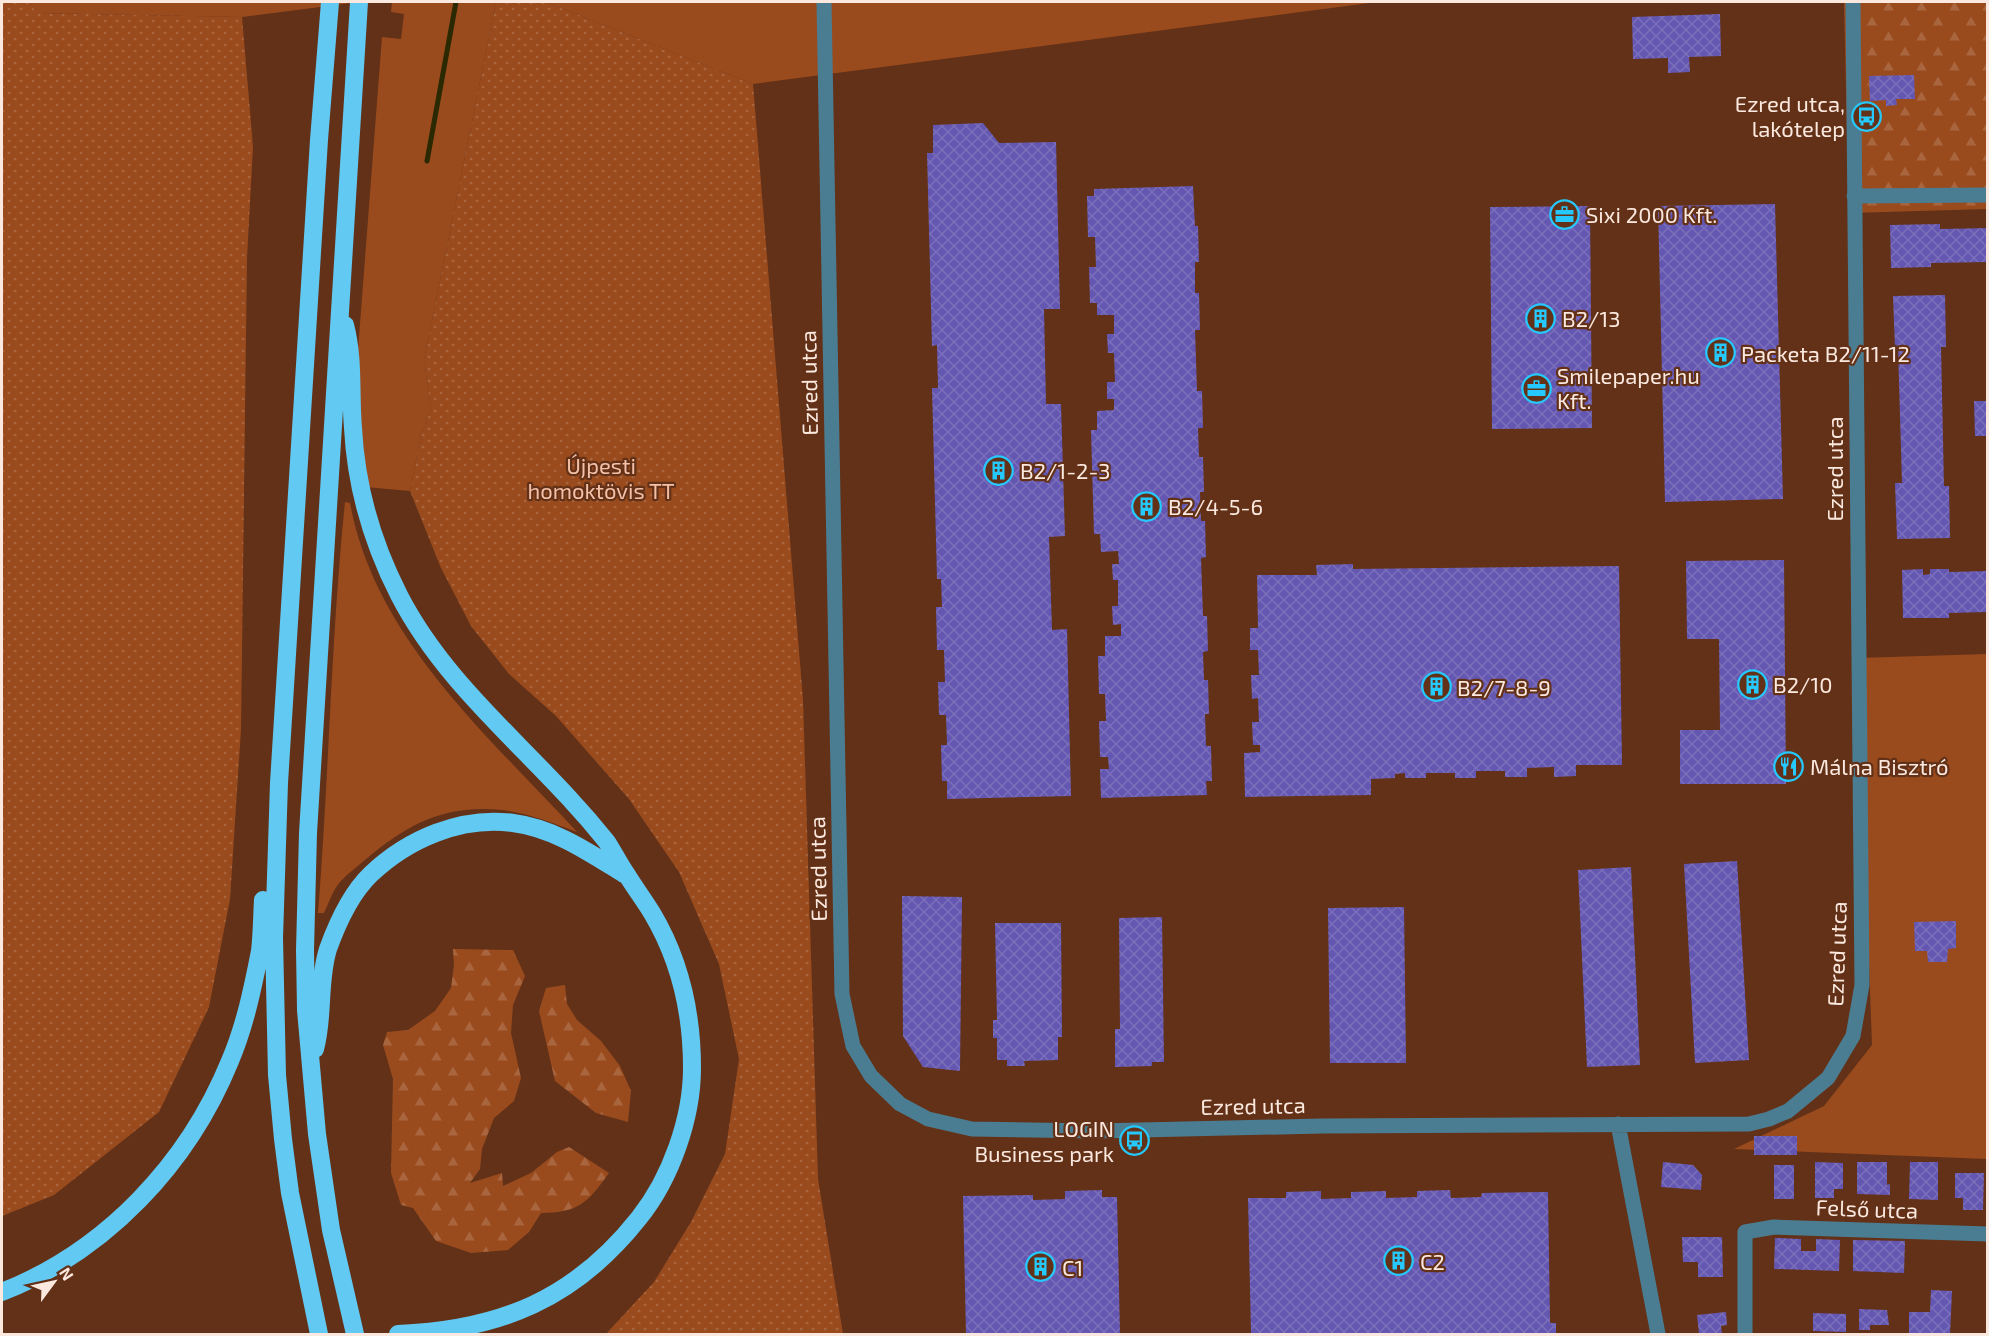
<svg xmlns="http://www.w3.org/2000/svg" width="1989" height="1336" viewBox="0 0 1989 1336" font-family="'Exo 2',sans-serif">
<defs>
<pattern id="forest-firs" width="22" height="20" patternUnits="userSpaceOnUse" patternTransform="scale(1.5)"><rect width="22" height="20" fill="#9a4b1e"/><path d="M5 1l3.5 6h-7zM16 11l3.5 6h-7z" fill="#a9653e"/></pattern>
<pattern id="park-dots" width="8" height="8" patternUnits="userSpaceOnUse" patternTransform="scale(1.5)"><rect width="8" height="8" fill="#9a4b1e"/><path d="M2 2h.1M6 6h.1" fill="none" stroke="#a9653e" stroke-width="1.8" stroke-linecap="round"/></pattern>
<pattern id="building-cross-hatch" width="8" height="8" patternUnits="userSpaceOnUse" patternTransform="scale(1.5)"><rect width="8" height="8" fill="#6457b2"/><path d="M0 0l8 8M0 8l8-8" fill="none" stroke="#7b6fbc"/></pattern>
</defs>
<rect width="100%" height="100%" fill="#633117"/>
<path fill="#9a4b1e" d="M30,2H359L242,17L35,13Z
M392,2H496L424,360L431,409L421,435L410,491L366,487L357,428L358,350L382,37L401,39L404,14L391,12Z
M546,2H1377L753,84Z
M345,502L350,503C375,639 488,735 577,832C552,823 528,813 502,810C445,804 407,824 365,860C357,867 348,873 341,881C333,889 329,903 324,913H318C329,776 331,639 345,502Z
M1987,654V1159L1734,1149L1824,1106L1872,1045L1858,658Z"/>
<path fill="url(#forest-firs)" d="M1844,2H1987V209L1849,213Z
M453,949L513,950L525,976L513,1005L511,1033L521,1078L514,1101L494,1118L482,1149L480,1169L470,1183L502,1173L503,1186L531,1173L557,1152L569,1147L609,1173C588,1202 579,1213 541,1213L529,1232L508,1250L471,1253L436,1241L413,1208L401,1205L391,1173L393,1079L383,1045L387,1032L408,1030L435,1011L451,988L454,965Z
M565,985L567,1004L577,1020L601,1041L620,1066L631,1091L628,1122L596,1113L555,1081L539,1011L546,988Z"/>
<path fill="url(#park-dots)" d="M2,2H30L36,13L242,17L253,147L247,258L241,729L230,899L209,1007L159,1112L54,1195L2,1216Z
M496,2H546L753,84L803,700L818,1179L843,1334H606L654,1282L691,1222L725,1154L739,1059L719,964L679,872L629,799L556,716L509,674L471,626L441,568L410,491L421,435L431,409L424,360Z"/>
<g fill="none" stroke-linecap="round" stroke-linejoin="round">
<path stroke="#2a2902" stroke-width="5" d="M427,161L456,2"/>
</g>
<path fill="url(#building-cross-hatch)" d="M1720,14L1721,56L1689,57L1690,72L1668,73V58L1633,59L1632,17Z
M1914,75L1915,99H1896L1897,105L1886,106V100L1870,101L1869,76Z
M983,123L999,143L1056,142L1060,309H1044L1046,404H1061L1065,536L1049,537L1052,630L1067,629L1071,796L947,799V781H942L941,745H947L946,715H939L938,682H945L944,650H937L936,607H942L941,579H937L932,388H938L937,345L932,346L927,153H933V125Z
M1193,186L1195,226H1198L1199,262H1195V293H1199L1200,330H1195L1197,391H1202L1203,428H1198L1199,457H1203L1204,492H1200L1201,521H1205L1206,557L1201,558L1203,616H1207L1208,651L1203,652L1204,680H1208L1209,714H1205L1206,746H1211L1212,781H1206L1207,795L1101,798L1100,769H1109L1108,757H1100L1099,721H1106L1105,694H1099L1098,656H1105V636H1121V624L1113,625L1112,606H1118V580H1113L1112,564H1119L1118,551L1101,552L1100,534H1094L1091,430H1097V411L1114,410V399H1107V382H1115L1114,353H1108L1107,334H1114V315H1097V303H1090L1089,267H1096L1095,237H1088L1087,196H1094V189Z
M1775,204L1783,499L1665,502L1658,206Z
M1590,206L1592,428L1492,429L1490,207Z
M1940,224V229L1988,228V262L1931,263V267L1891,268L1890,225Z
M1945,295L1946,347H1941L1944,486H1949L1950,538L1897,539L1895,483H1902L1898,348H1895L1893,296Z
M1974,401H1988V436H1975Z
M1784,560L1786,784H1680V730H1720L1719,639H1687L1686,561Z
M1353,564V569L1619,566L1622,765H1576V776L1554,777V767L1527,768V777H1505V771H1476V778H1455V773H1426V778H1405V773L1395,774V778L1371,779V795L1245,797L1244,753L1260,752V745H1253L1252,722H1259L1258,698L1252,699L1251,675H1259L1258,650H1250V628H1258L1257,575H1317L1316,565Z
M1923,569V575L1930,574V569H1949V572L1988,571V612L1949,613V618H1903L1902,570Z
M1737,861L1749,1060L1695,1063L1684,864Z
M1631,867L1640,1065L1587,1067L1578,870Z
M902,896L962,897L960,1071L923,1067L903,1036Z
M1404,907L1406,1063H1330L1328,908Z
M1162,917L1164,1062H1152V1066L1115,1067V1029H1120L1119,918Z
M1956,921V948L1948,949L1947,962H1928L1927,951H1915L1914,922Z
M995,923H1061L1062,1037H1058V1060L1024,1061L1025,1066H1007V1060H997V1038H993V1020H997Z
M1754,1136H1797V1155H1754Z
M1663,1162L1693,1165L1702,1175L1701,1190L1661,1187Z
M1815,1162L1843,1163V1189H1834V1198H1815Z
M1857,1162H1887V1185L1890,1184V1195L1857,1194Z
M1910,1162H1938V1200L1909,1199Z
M1774,1165H1794V1199H1774Z
M1955,1173H1984L1983,1210H1963V1198H1955Z
M1102,1190V1197H1117L1120,1334H966L963,1196L1033,1195V1200L1065,1199V1191Z
M1450,1190L1451,1198L1481,1197L1482,1193L1548,1192L1550,1323H1556V1334H1251L1248,1198H1286V1192L1321,1191V1199L1351,1198V1192L1386,1191V1198L1417,1197V1191Z
M1682,1237H1722L1723,1277H1698V1262H1683Z
M1775,1238L1801,1239V1251H1816V1239L1840,1240L1839,1271L1774,1269Z
M1853,1240L1905,1241L1904,1273L1853,1271Z
M1931,1290L1952,1291L1950,1334H1909V1312H1930Z
M1859,1309L1887,1310L1889,1325H1870V1330H1859Z
M1726,1312L1727,1325L1721,1326L1722,1334H1699L1697,1315Z
M1813,1313L1846,1314V1332L1813,1331Z"/>
<g fill="none" stroke-linecap="round" stroke-linejoin="round">
<path stroke="#4b7d92" stroke-width="15" d="M824,2L842,994L853,1046L871,1076L900,1104L928,1119L972,1129L1096,1131L1322,1126L1749,1124L1769,1119L1788,1111L1828,1078L1853,1036L1862,985L1853,2
M1854,196L1988,195
M1618,1124L1658,1334
M1745,1334V1232L1774,1227L1988,1234"/>
<path stroke="#62c9f2" stroke-width="18" d="M345,325C354,359 350,394 353,428C356,486 373,544 399,595C440,675 509,733 569,798C582,812 595,827 607,842C614,853 620,865 627,875C635,888 644,900 652,913C680,960 692,1014 692,1068C692,1118 671,1178 639,1218C575,1299 500,1330 398,1334
M315,1049C324,1017 318,981 328,949C337,924 351,893 371,874C408,839 461,816 513,823C554,828 590,853 624,874
M2,1292C106,1251 188,1164 230,1061C245,1026 253,987 260,951C262,934 262,917 263,900
M319,1334L290,1193L283,1139L277,1075L274,938L279,783L319,140L330,2
M355,1334L331,1230L317,1134L306,1010L305,950L308,833L359,2"/>
</g>
<defs>
<symbol id="bus-ring" viewBox="-11 -11 22 22"><circle r="9.5" fill="#633117" stroke="#25c9fe" stroke-width="1.5"/><path d="M-5-6H5V4H4V6H2V4H-2V6H-4V4H-5ZM-3.5-4V0h7V-4ZM-3.5 1.2v1.5H-2V1.2ZM2 1.2v1.5H3.5V1.2Z" fill="#25c9fe"/></symbol>
<symbol id="office-ring" viewBox="-11 -11 22 22"><circle r="9.5" fill="#633117" stroke="#25c9fe" stroke-width="1.5"/><path d="M-6-3h4V-5.5h4V-3h4V5H-6ZM-1-4.5V-3h2v-1.5ZM-6 0V1H6V0Z" fill="#25c9fe"/></symbol>
<symbol id="building-ring" viewBox="-11 -11 22 22"><circle r="9.5" fill="#633117" stroke="#25c9fe" stroke-width="1.5"/><path d="M-4-6H4V6H1V3H-1V6H-4ZM-2.5-4.3h1.7v1.8h-1.7ZM.8-4.3h1.7v1.8H.8ZM-2.5-1h1.7V.8h-1.7ZM.8-1h1.7V.8H.8Z" fill="#25c9fe"/></symbol>
<symbol id="restaurant-ring" viewBox="-11 -11 22 22"><circle r="9.5" fill="#633117" stroke="#25c9fe" stroke-width="1.5"/><path d="M-5-6h1v4h1v-4h1v4h1v-4h1v5L-1.5 .5V6h-2V.5L-5-1ZM5-6V6H3V1.5H1.5Q1.5-4 5-6Z" fill="#25c9fe"/></symbol>
</defs>
<g fill-rule="evenodd">
<use href="#bus-ring" x="1850" y="100" width="33" height="33"/>
<use href="#office-ring" x="1548" y="198" width="33" height="33"/>
<use href="#building-ring" x="1524" y="302" width="33" height="33"/>
<use href="#building-ring" x="1704" y="336" width="33" height="33"/>
<use href="#office-ring" x="1520" y="372" width="33" height="33"/>
<use href="#building-ring" x="982" y="454" width="33" height="33"/>
<use href="#building-ring" x="1130" y="490" width="33" height="33"/>
<use href="#building-ring" x="1736" y="668" width="33" height="33"/>
<use href="#building-ring" x="1420" y="670" width="33" height="33"/>
<use href="#restaurant-ring" x="1772" y="750" width="33" height="33"/>
<use href="#bus-ring" x="1118" y="1124" width="33" height="33"/>
<use href="#building-ring" x="1382" y="1244" width="33" height="33"/>
<use href="#building-ring" x="1024" y="1250" width="33" height="33"/>
</g>
<g text-anchor="middle" dominant-baseline="central" stroke-width="4.5" stroke-linejoin="round" paint-order="stroke">
<g font-size="22" fill="#fbe8df" stroke="#633117" text-anchor="start">
<text x="1845" y="103" text-anchor="end">Ezred utca,<tspan x="1845" dy="25">lakótelep</tspan></text>
<text x="1586" y="214">Sixi 2000 Kft.</text>
<text x="1562" y="318">B2/13</text>
<text x="1741" y="353">Packeta B2/11-12</text>
<text x="1557" y="375">Smilepaper.hu<tspan x="1557" dy="25">Kft.</tspan></text>
<text x="1020" y="470">B2/1-2-3</text>
<text x="1168" y="506">B2/4-5-6</text>
<text x="1773" y="684">B2/10</text>
<text x="1457" y="687">B2/7-8-9</text>
<text x="1810" y="766">Málna Bisztró</text>
<text x="1114" y="1128" text-anchor="end">LOGIN<tspan x="1114" dy="25">Business park</tspan></text>
<text x="1420" y="1261">C2</text>
<text x="1062" y="1267">C1</text>
</g>
<g font-size="22" fill="#fbe8df" stroke="#633117">
<text transform="translate(808 383) rotate(-91)">Ezred utca</text>
<text transform="translate(1834 469) rotate(-90)">Ezred utca</text>
<text transform="translate(817 869) rotate(-91)">Ezred utca</text>
<text transform="translate(1836 954) rotate(-88)">Ezred utca</text>
<text transform="translate(1253 1105) rotate(-1)">Ezred utca</text>
<text transform="translate(1867 1208) rotate(2)">Felső utca</text>
</g>
<g font-size="22" fill="#f4c1a8" stroke="#633117">
<text x="601" y="465">Újpesti<tspan x="601" dy="25">homoktövis TT</tspan></text>
</g>
</g>
<rect width="1989" height="1336" fill="none" stroke="#fbe8df" stroke-width="6"/>
<g transform="translate(54 1282) rotate(57)" stroke="#633117" stroke-width="4.5" paint-order="stroke">
<path d="M0-4.5L10 22L0 15L-10 22Z" fill="#fbe8df"/>
<text y="-9" font-size="16" font-weight="bold" text-anchor="middle" fill="#fbe8df">N</text>
</g>
</svg>
